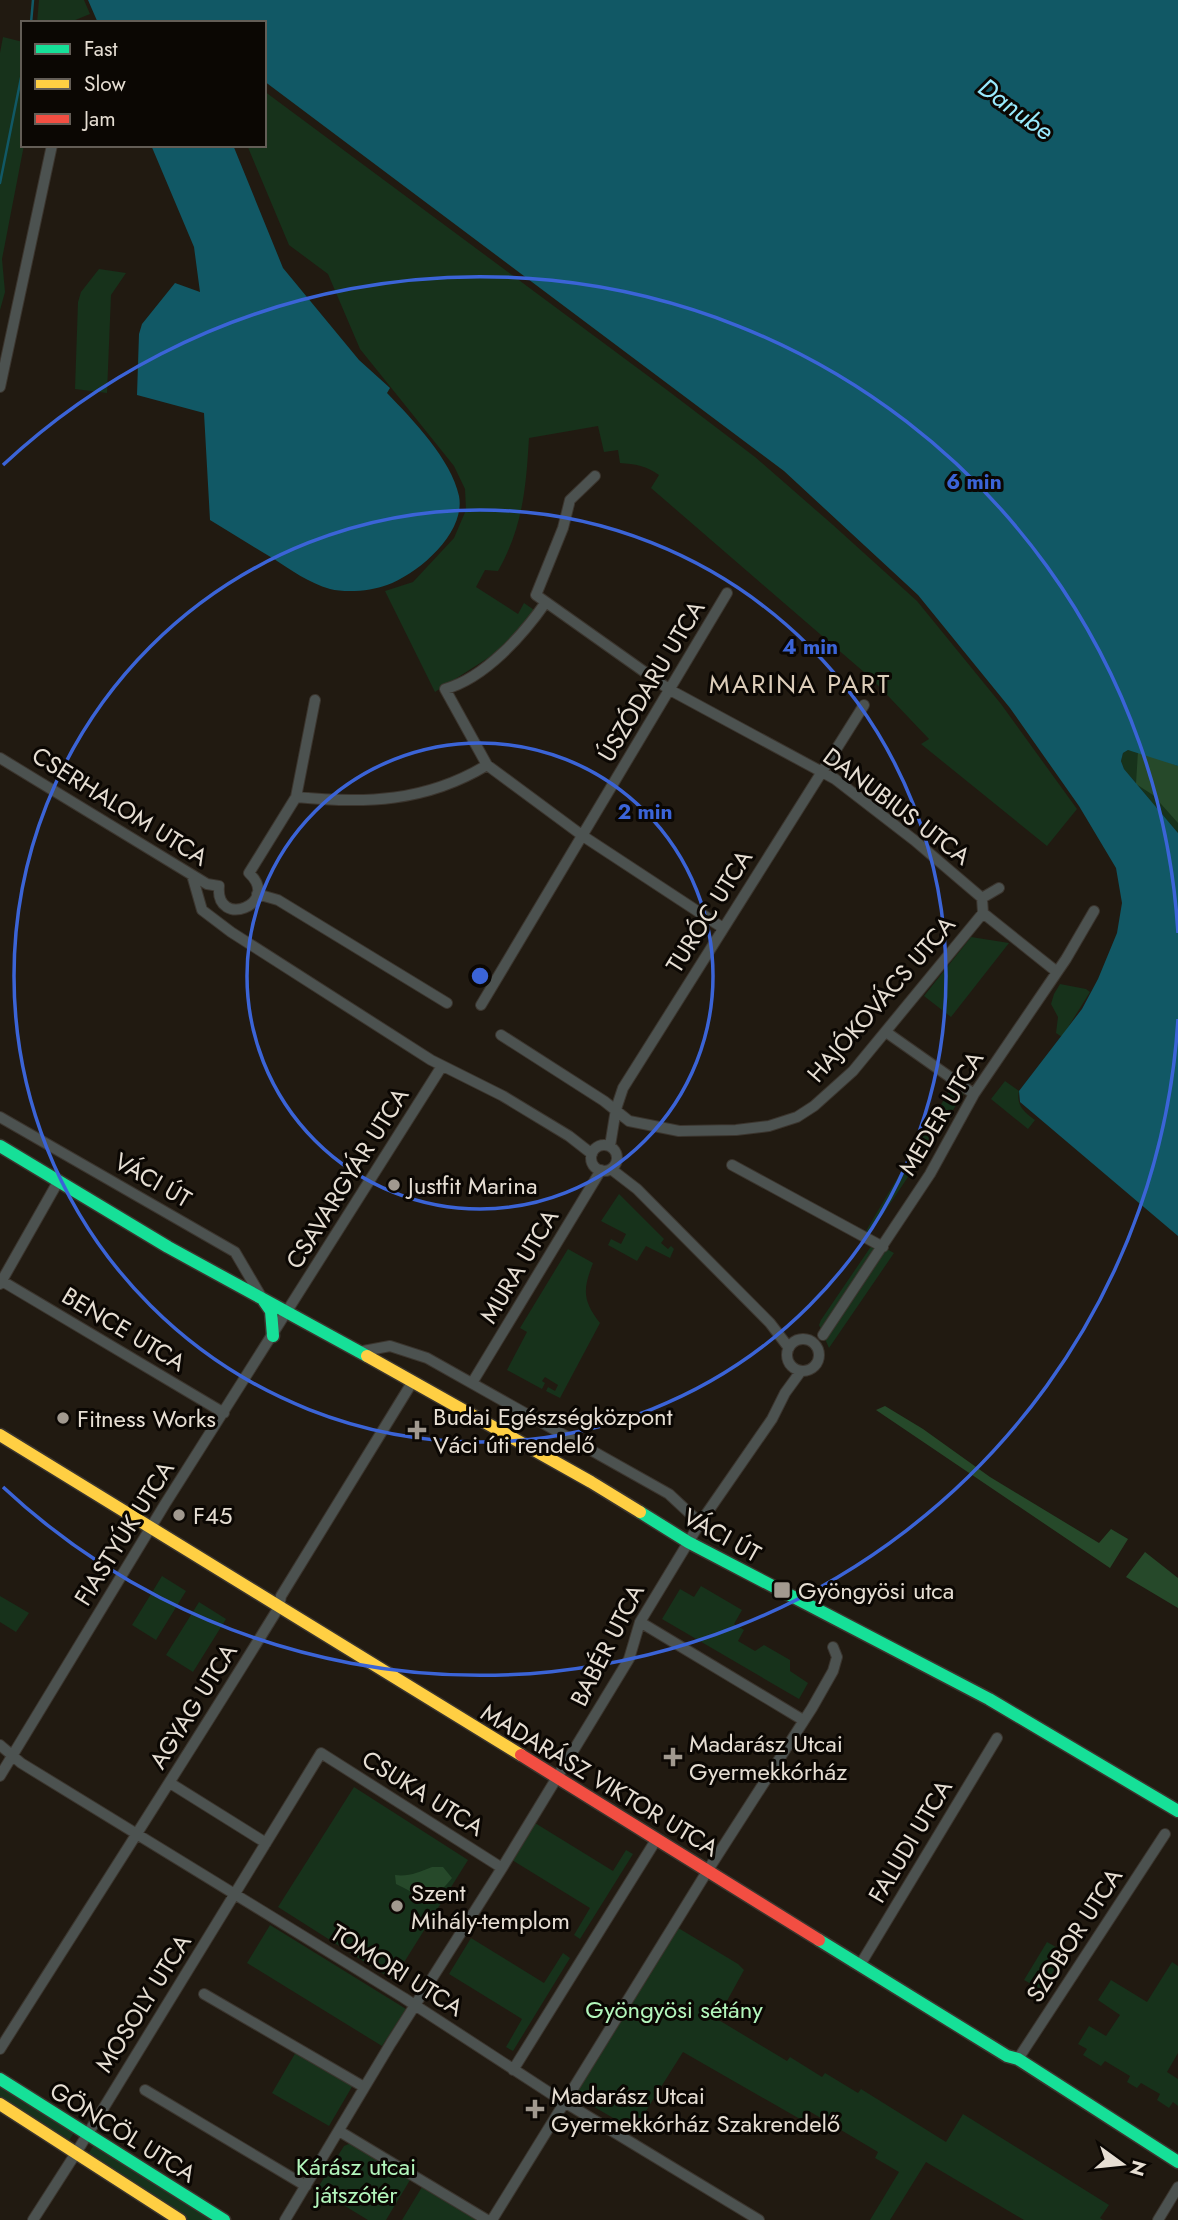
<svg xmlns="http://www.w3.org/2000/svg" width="1178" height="2220" viewBox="0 0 1178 2220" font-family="Jost,sans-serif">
<rect width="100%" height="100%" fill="#211a11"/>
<path fill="#17321b" d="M39,0H84L90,14L68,23H37Z
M3,37L23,42L24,145L2,259L5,292L0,310V53Z
M264,91L667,390L755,457L833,525L917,601L1001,704L1077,809L1047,846L921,744L929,739L872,679L651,488L659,475C647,466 635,464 620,463L618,450L604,452L598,426L529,438C526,487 523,527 498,571L485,570L476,587L518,614L524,603L537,612L502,649L435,692L385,591L413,582L454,538L466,510L465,489L454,466L360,349L328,274L289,245L247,145H264Z
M99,269L126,273L111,295L107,393L75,389L78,302L81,292Z
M1128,750L1138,751L1178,766V833L1124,769L1121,761L1123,753Z
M971,937L1009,943L951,1017L924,996Z
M1060,984L1086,989L1090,992L1062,1037L1056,1033L1058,1017L1051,1004L1054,994Z
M955,1081L967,1089L867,1238L863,1236Z
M1005,1081L1019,1091C1016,1105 1024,1112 1035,1120L1028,1129L991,1099Z
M619,1194L664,1239L661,1243L668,1249L671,1246L674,1249L670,1258L646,1246L637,1261L608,1245L611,1239L621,1244L626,1234L601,1221Z
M874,1242L894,1253L829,1348L819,1325L821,1320Z
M568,1249L593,1263C583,1289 582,1300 600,1323L560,1398L546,1391L548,1387L555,1391L558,1385L545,1377L542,1381L545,1383L542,1389L507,1370L527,1332L520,1328Z
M162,1576L186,1591L156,1640L132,1625Z
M701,1586L742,1610L734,1624L744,1630L738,1641L755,1651L764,1645L790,1660V1671L808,1683L799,1699L662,1619L680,1589L694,1597Z
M0,1596L29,1613L16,1632L0,1622Z
M199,1602L226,1619L193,1672L166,1655Z
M354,1787L468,1860L393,1980L278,1907Z
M535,1823L613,1871L626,1850L633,1854L580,1939L574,1935L590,1908L512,1860Z
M270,1925L406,2009L382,2046L247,1963Z
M675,1926L738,1964L744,1970L717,2019L787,2061L790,2057L822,2077L825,2073L858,2093L861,2089L946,2142L963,2114L1109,2205L1100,2218L1103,2220H1024L926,2162L890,2220H870L899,2172L875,2158L878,2152L809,2111L803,2120L800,2119L683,2052L634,2130L570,2093Z
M471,1938L544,1983L563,1953L570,1958L513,2051L506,2047L522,2019L449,1974Z
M1047,1942L1065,1952L1042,1990L1024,1980Z
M1172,1962L1178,1966V2053L1167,2072L1178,2079V2106L1173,2102L1169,2108L1157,2100L1160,2094L1141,2083L1137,2088L1127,2082L1130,2076L1105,2061L1101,2066L1083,2055L1087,2049L1078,2044L1089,2026L1106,2036L1120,2015L1098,2000L1111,1980L1147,2002Z
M296,2052L353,2085L329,2126L272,2093Z
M0,2083L75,2131L67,2144L0,2101Z
M95,2143L218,2220H188L87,2156Z
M351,2143L410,2180L386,2220H368L317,2189L344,2146Z
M422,2187L477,2220H402Z"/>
<path fill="#26492a" d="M1138,751L1178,766V823L1153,795L1136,784Z
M885,1406L923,1429L990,1477L1099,1543L1111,1529L1128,1539L1110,1568L876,1410Z
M1145,1552L1178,1578V1608L1126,1577Z
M432,1867H443L452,1878C428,1907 427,1899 396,1884L395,1875C408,1877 420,1872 432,1867Z"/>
<path fill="#115865" d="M88,0H1178V766L1128,750L1123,753L1121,761L1124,769L1178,833V1236L1020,1102L1019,1091L1082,1009L1098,979L1117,933L1122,903L1116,868L1079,806L1010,708L918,595L784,471L264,81V23H98Z
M151,145H233L283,268L359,360L390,388L387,393C413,420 451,459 459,496C466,533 418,574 387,585C372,591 346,593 330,589C309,583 291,570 274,559C252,546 231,533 210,520L204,413L137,395L139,334L142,324L175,283L200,292L194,247Z"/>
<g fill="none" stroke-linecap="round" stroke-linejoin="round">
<path stroke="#115865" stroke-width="2.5" d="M31,23L33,0
M0,183L23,68"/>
<defs>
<path id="street" d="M0,387L52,145
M595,476L570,500L563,528L536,595L670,690L835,779L914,840L982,898
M546,602C523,635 485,678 445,689L487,765L583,836L723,928
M0,758L207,884L219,886C215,930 282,904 249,873L296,797L315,700
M296,797C365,804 426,802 487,765
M192,875L202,910L231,932L431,1060L503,1096L569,1136L592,1154
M257,894L278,900L447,1003
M983,913L1057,972
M481,1005L727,593
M886,1032L974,1094
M501,1035L604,1101L629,1121L679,1131L736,1130L769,1126L797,1117L814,1106L853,1071L983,913L982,898L999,888
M0,1117L235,1252L262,1298
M591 1158a13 13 0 1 1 26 0a13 13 0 1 1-26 0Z
M610,1146L616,1109L623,1088L864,705
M732,1165L883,1247
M611,1169L637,1189L770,1323L789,1348
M2,1281L224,1413
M0,1284L59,1180
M823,1335L930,1174L974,1094L1066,959L1094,911
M787 1355a16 16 0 1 1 32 0a16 16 0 1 1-32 0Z
M358,1352L390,1346L427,1358L669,1494L700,1523
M472,1383L601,1170
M640,1622L803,1720
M0,1745L21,1763L404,1998L556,2097L759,2220
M0,1776L165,1504L442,1066
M170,1783L266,1843
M860,1965L997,1738
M204,1994L364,2087
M0,2049C93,1902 188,1755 279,1607L281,1596L413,1381
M1018,2059L1165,1834
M513,2070L656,1840
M145,2090L306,2186
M339,2131L487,2220
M33,2220L76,2153L321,1753L502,1868
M285,2220L391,2043L502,1868L629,1659L640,1622L700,1523L772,1419L785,1393L801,1371
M492,2220L708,1870L812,1708L833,1671L837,1657L833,1647
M1158,2220L1178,2187"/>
<path id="fast" d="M0,1146L168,1247L367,1356
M264,1301L271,1311L273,1336
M640,1512L688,1542L989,1699L1178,1811
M819,1940L1007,2056L1018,2059L1178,2162
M0,2079L224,2220"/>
<path id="slow" d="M367,1356L591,1482L640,1512
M0,1435L521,1755
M0,2104L180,2220"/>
<path id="jam" d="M521,1755L819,1940"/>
</defs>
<use href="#street" stroke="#3b352e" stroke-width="12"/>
<use href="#fast" stroke="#3b352e" stroke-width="15"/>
<use href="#slow" stroke="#3b352e" stroke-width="15"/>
<use href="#jam" stroke="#3b352e" stroke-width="15"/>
<use href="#street" stroke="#4c5250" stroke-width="10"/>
<use href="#fast" stroke="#16e098" stroke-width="12"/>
<use href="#slow" stroke="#ffcf43" stroke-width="12"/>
<use href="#jam" stroke="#f24e42" stroke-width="12"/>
</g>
<g fill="none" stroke="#3b64d7" stroke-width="3.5">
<circle cx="480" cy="976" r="233"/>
<circle cx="480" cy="976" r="466"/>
<path d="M1178 1019A699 699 0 0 1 3 1487M3 465A699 699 0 0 1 1178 933"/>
</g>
<g fill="#a1998f" stroke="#0b0703" stroke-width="2.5">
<circle cx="394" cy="1185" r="7"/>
<circle cx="63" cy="1418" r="7"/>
<path d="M413.5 1419.5h7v7h7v7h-7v7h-7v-7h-7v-7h7z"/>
<circle cx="179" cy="1515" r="7"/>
<rect x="773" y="1581" width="18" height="18" rx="3.5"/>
<path d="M669.5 1746.5h7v7h7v7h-7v7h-7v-7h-7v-7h7z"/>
<circle cx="397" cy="1906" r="7"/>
<path d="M531.5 2098.5h7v7h7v7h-7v7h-7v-7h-7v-7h7z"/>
</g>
<g text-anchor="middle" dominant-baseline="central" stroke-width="6" stroke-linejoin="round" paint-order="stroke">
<g font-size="24" fill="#e6ded3" stroke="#0b0703">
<text transform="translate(651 681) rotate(-59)">ÚSZÓDARU UTCA</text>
<text transform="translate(120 806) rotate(32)">CSERHALOM UTCA</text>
<text transform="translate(897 806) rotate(37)">DANUBIUS UTCA</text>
<text transform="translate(709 911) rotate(-58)">TURÓC UTCA</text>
<text transform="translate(881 999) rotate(-49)">HAJÓKOVÁCS UTCA</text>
<text transform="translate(941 1113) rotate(-59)">MEDER UTCA</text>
<text transform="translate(347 1178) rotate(-58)">CSAVARGYÁR UTCA</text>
<text transform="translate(153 1180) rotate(30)">VÁCI ÚT</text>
<text transform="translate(519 1266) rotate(-59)">MURA UTCA</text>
<text transform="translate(124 1329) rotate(31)">BENCE UTCA</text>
<text transform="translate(124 1533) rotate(-58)">FIASTYÚK UTCA</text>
<text transform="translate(722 1535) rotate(29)">VÁCI ÚT</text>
<text transform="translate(607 1645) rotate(-63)">BABÉR UTCA</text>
<text transform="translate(193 1706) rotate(-58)">AGYAG UTCA</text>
<text transform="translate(600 1780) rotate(31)">MADARÁSZ VIKTOR UTCA</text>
<text transform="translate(423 1793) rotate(32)">CSUKA UTCA</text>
<text transform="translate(910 1841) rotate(-59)">FALUDI UTCA</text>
<text transform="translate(1074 1935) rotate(-57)">SZOBOR UTCA</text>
<text transform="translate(397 1970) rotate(32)">TOMORI UTCA</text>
<text transform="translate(143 2003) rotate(-58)">MOSOLY UTCA</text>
<text transform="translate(123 2132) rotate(32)">GÖNCÖL UTCA</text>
</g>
<g font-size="24" fill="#e6ded3" stroke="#0b0703" text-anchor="start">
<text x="408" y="1185">Justfit Marina</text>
<text x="433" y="1416">Budai Egészségközpont<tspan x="433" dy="28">Váci úti rendelő</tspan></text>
<text x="77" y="1418">Fitness Works</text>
<text x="193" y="1515">F45</text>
<text x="798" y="1590">Gyöngyösi utca</text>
<text x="689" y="1743">Madarász Utcai<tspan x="689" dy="28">Gyermekkórház</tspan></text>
<text x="411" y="1892">Szent<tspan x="411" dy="28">Mihály-templom</tspan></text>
<text x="551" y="2095">Madarász Utcai<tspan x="551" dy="28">Gyermekkórház Szakrendelő</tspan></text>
</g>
<g font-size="24" fill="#b3f6bc" stroke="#0b0703">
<text x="674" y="2009">Gyöngyösi sétány</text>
<text x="356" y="2166">Kárász utcai<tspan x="356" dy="28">játszótér</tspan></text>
</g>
<g font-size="26" font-style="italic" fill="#99eafd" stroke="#0b0703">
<text transform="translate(1016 109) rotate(36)">Danube</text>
</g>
<g font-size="26" letter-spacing="2" fill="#dccdb9" stroke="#0b0703">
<text x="800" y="684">MARINA PART</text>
</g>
</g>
<circle cx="480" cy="976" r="10" fill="#3b64d7" stroke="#0b0703" stroke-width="3.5"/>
<g font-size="21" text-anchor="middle" font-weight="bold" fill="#3b64d7" stroke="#0b0703" stroke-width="6" stroke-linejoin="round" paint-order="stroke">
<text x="974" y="489">6 min</text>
<text x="810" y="654">4 min</text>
<text x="645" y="819">2 min</text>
</g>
<rect x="21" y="21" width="245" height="126" fill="#0b0703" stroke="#635d56" stroke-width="2"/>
<rect x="35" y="44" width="35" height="10" fill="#16e098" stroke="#635d56" stroke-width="2"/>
<text x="84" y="56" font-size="21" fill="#e6ded3">Fast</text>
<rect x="35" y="79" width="35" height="10" fill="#ffcf43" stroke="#635d56" stroke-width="2"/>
<text x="84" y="91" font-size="21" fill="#e6ded3">Slow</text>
<rect x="35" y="114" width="35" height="10" fill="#f24e42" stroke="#635d56" stroke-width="2"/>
<text x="84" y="126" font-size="21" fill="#e6ded3">Jam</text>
<g transform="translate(1122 2164) rotate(105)" stroke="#0b0703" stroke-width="5" paint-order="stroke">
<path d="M0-5L12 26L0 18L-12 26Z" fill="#e6ded3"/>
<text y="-10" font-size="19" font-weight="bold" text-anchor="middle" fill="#e6ded3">N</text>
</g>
</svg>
